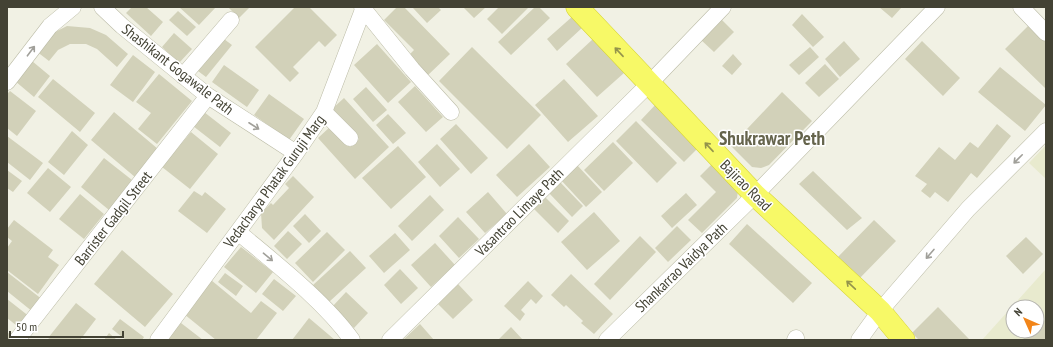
<svg xmlns="http://www.w3.org/2000/svg" width="1053" height="347" viewBox="0 0 1053 347" font-family="'PT Sans Narrow',sans-serif">
<rect width="100%" height="100%" fill="#f1f1e4"/>
<path fill="#e8eace" fill-rule="evenodd" d="M1046,145V179L1029,163Z
M1045,270L1046,340H982ZM1013,307H1037V331H1013Z"/>
<path fill="#d2d1b9" d="M132,7H146L163,22L151,36L126,13Z
M179,7H216L199,25Z
M228,7H250L239,18Z
M295,7H309L337,35L325,47L319,41L293,67L299,73L290,82L255,47Z
M397,7H404L450,54L427,76L408,56L414,50L384,20Z
M415,7H438L441,10L427,23L413,8Z
M463,7H486L474,18Z
M499,7H529L502,34L487,19Z
M535,7H539L550,18L511,55L498,42Z
M879,7H902L892,18Z
M178,11L196,27L187,36L169,20Z
M802,14L824,37L813,47L792,25Z
M573,16L583,27L557,51L547,39Z
M720,18L734,32L714,52L700,39Z
M1029,25L1046,42V89L1005,49Z
M67,26L90,28L106,35L128,54L117,67L97,49L86,44H70L58,50L49,61L36,51L47,36Z
M174,33L192,49L179,63L162,47Z
M220,36L232,45L206,77L194,68Z
M593,39L624,73L597,97L566,64Z
M844,41L860,59L840,77L825,59Z
M922,41L960,78L943,96L905,59Z
M377,44L411,82L388,103L354,65Z
M472,47L541,115L507,149L439,81Z
M810,47L819,57L799,75L789,65Z
M733,54L742,64L732,75L722,66Z
M133,55L155,72L133,102L110,85Z
M32,61L50,76L34,97L15,81Z
M825,64L839,79L819,97L805,83Z
M224,65L259,90L247,107L212,82Z
M1000,67L1046,105L1025,131L978,92Z
M159,74L192,101L157,144L138,129L151,113L136,102Z
M53,79L95,113L80,132L38,97Z
M564,79L598,116L568,142L535,105Z
M415,86L443,117L426,132L398,102Z
M366,87L387,110L373,122L353,99Z
M10,91L36,111L17,136L7,128V94Z
M782,92L812,121L769,165L761,168L752,167L731,146Z
M269,94L304,119L289,140L254,115Z
M344,98L389,147L355,179L318,138L331,126L350,147L359,139L332,109Z
M658,102L702,144L684,162L641,120Z
M114,112L158,149L135,177L91,140Z
M204,112L231,133L220,147L193,126Z
M388,114L406,133L393,144L376,125Z
M636,121L677,163L657,183L616,141Z
M456,124L488,158L471,174L440,139Z
M997,124L1011,136L977,178L971,173L948,202L935,192L930,198L921,191L927,184L915,176L939,147L955,160L970,142L978,148Z
M72,131L88,145L64,175L48,162Z
M191,132L218,154L190,189L162,167Z
M7,136L43,163L30,180L7,162Z
M613,142L633,163L604,191L584,170Z
M437,144L460,169L440,187L418,162Z
M529,144L550,167L517,197L496,175Z
M398,146L426,177L391,209L362,178Z
M104,158L132,180L109,210L81,187Z
M713,163L738,191L737,198L702,233L688,220L716,192L700,176Z
M577,165L602,192L586,207L561,180Z
M48,168L71,187L50,212L27,193Z
M7,170L22,181L13,192L7,188Z
M813,171L862,218L847,230L799,184Z
M293,176L314,197L274,240L262,228L261,213L271,203L273,205L289,188L285,184Z
M560,182L583,206L572,217L549,193Z
M194,191L202,196L205,192L226,209L207,233L178,211Z
M488,192L507,214L485,233L466,212Z
M686,193L697,205L672,228L661,216Z
M80,194L104,214L84,239L59,219Z
M430,195L444,210L412,241L398,226Z
M543,195L569,221L558,233L531,206Z
M594,212L620,241L587,270L561,242Z
M305,214L321,231L309,243L293,226Z
M458,217L479,239L459,258L439,236Z
M14,220L53,250L48,257L59,265L38,294L7,270V248L12,241L7,237V229Z
M874,220L896,241L858,280L836,259Z
M747,224L812,283L793,303L729,244Z
M677,226L691,240L668,262L655,248Z
M288,231L302,244L287,259L274,246Z
M327,232L345,250L313,282L295,263Z
M395,233L410,250L384,273L369,256Z
M640,236L656,252L610,300L594,284Z
M1026,237L1043,254L1023,274L1006,256Z
M435,243L455,265L431,287L411,265Z
M241,247L273,272L256,293L224,267Z
M122,250L173,294L145,327L94,284Z
M350,251L366,268L329,302L313,285Z
M400,269L418,288L401,304L384,285Z
M7,272L43,300L33,312L7,291Z
M225,273L243,286L236,296L218,282Z
M571,274L613,314L594,334L581,323L583,321L566,305L564,307L551,295Z
M274,279L296,296L283,311L262,294Z
M211,280L251,313L261,301L277,313L256,340H216L184,314Z
M528,281L543,296L536,304L531,299L521,310L525,314L520,321L504,306Z
M458,284L473,300L453,319L438,304Z
M346,292L368,313L354,328L332,307Z
M7,299L30,317L21,329L7,318Z
M76,303L96,319L80,340H51L48,338Z
M938,307L969,339L968,340H919L912,333Z
M309,318L335,340H292Z
M120,319L144,337L142,340H126L112,329Z
M1046,319V340H1022L1032,331H1037V327Z
M181,323L203,340H167Z
M420,324L434,340H403Z
M511,327L523,340H498Z
M7,332L14,338L13,340H7Z
M109,333L117,340H104Z"/>
<g fill="none" stroke-linecap="round" stroke-linejoin="round">
<defs>
<path id="minor" d="M102,7L122,26L208,96L296,153
M362,7L412,69L451,112
M1021,7L1046,33
M183,76L231,20
M7,82L50,26L73,7
M324,112L350,138
M238,232C275,263 324,301 352,340
M17,340L208,96
M158,340L296,153L324,112L364,7
M390,340L649,84L723,7
M607,340L755,195L937,7
M795,340L796,338
M859,340L880,311L968,209L1046,131"/>
<path id="highway" d="M577,7L755,195L880,311L904,340"/>
</defs>
<use href="#minor" stroke="#bcbca7" stroke-width="17"/>
<use href="#highway" stroke="#d7d437" stroke-width="23"/>
<use href="#minor" stroke="#fff" stroke-width="16"/>
<use href="#highway" stroke="#f7f967" stroke-width="22"/>
</g>
<defs><path id="oneway-shaft" d="M-6 0H5M1.5-3L5.5 0L1.5 3" fill="none" stroke-width="1.6" stroke-linecap="round" stroke-linejoin="round"/></defs>
<g stroke="#a1a09a">
<use href="#oneway-shaft" transform="translate(31 51) rotate(-53)"/>
<use href="#oneway-shaft" transform="translate(254 126) rotate(33)"/>
<use href="#oneway-shaft" transform="translate(1018 159) rotate(135)"/>
<use href="#oneway-shaft" transform="translate(930 254) rotate(131)"/>
<use href="#oneway-shaft" transform="translate(268 257) rotate(40)"/>
</g>
<g stroke="#94944b">
<use href="#oneway-shaft" transform="translate(619 52) rotate(-133)"/>
<use href="#oneway-shaft" transform="translate(709 147) rotate(-133)"/>
<use href="#oneway-shaft" transform="translate(851 285) rotate(-137)"/>
</g>
<g text-anchor="middle" dominant-baseline="central" stroke-width="3" stroke-linejoin="round" paint-order="stroke">
<g font-size="15" fill="#434234" stroke="#fff">
<text transform="translate(178 69) rotate(38)">Shashikant Gogawale Path</text>
<text transform="translate(274 181) rotate(-54)">Vedacharya Phatak Guruji Marg</text>
<text transform="translate(746 185) rotate(45)">Bajirao Road</text>
<text transform="translate(519 212) rotate(-45)">Vasantrao Limaye Path</text>
<text transform="translate(113 218) rotate(-52)">Barrister Gadgil Street</text>
<text transform="translate(681 267) rotate(-44)">Shankarrao Vaidya Path</text>
</g>
<g font-size="19" font-weight="bold" fill="#65644c" stroke="#fff">
<text x="772" y="138">Shukrawar Peth</text>
</g>
</g>
<rect width="1053" height="347" fill="none" stroke="#434234" stroke-width="16"/>
<g transform="translate(1025 319) rotate(315)"><circle r="19" fill="#ffffff" stroke="#b4b3ae"/>
<path d="M0-3L7 15L0 10L-7 15Z" fill="#f28519"/>
<text y="-6" font-size="11" font-weight="bold" text-anchor="middle" fill="#434234">N</text>
</g>
<path d="M10 331v6h113v-6" fill="none" stroke="#434234" stroke-width="2"/>
<text x="16" y="331" font-size="12" fill="#434234" stroke="#ffffff" stroke-width="3" paint-order="stroke">50 m</text>
</svg>
